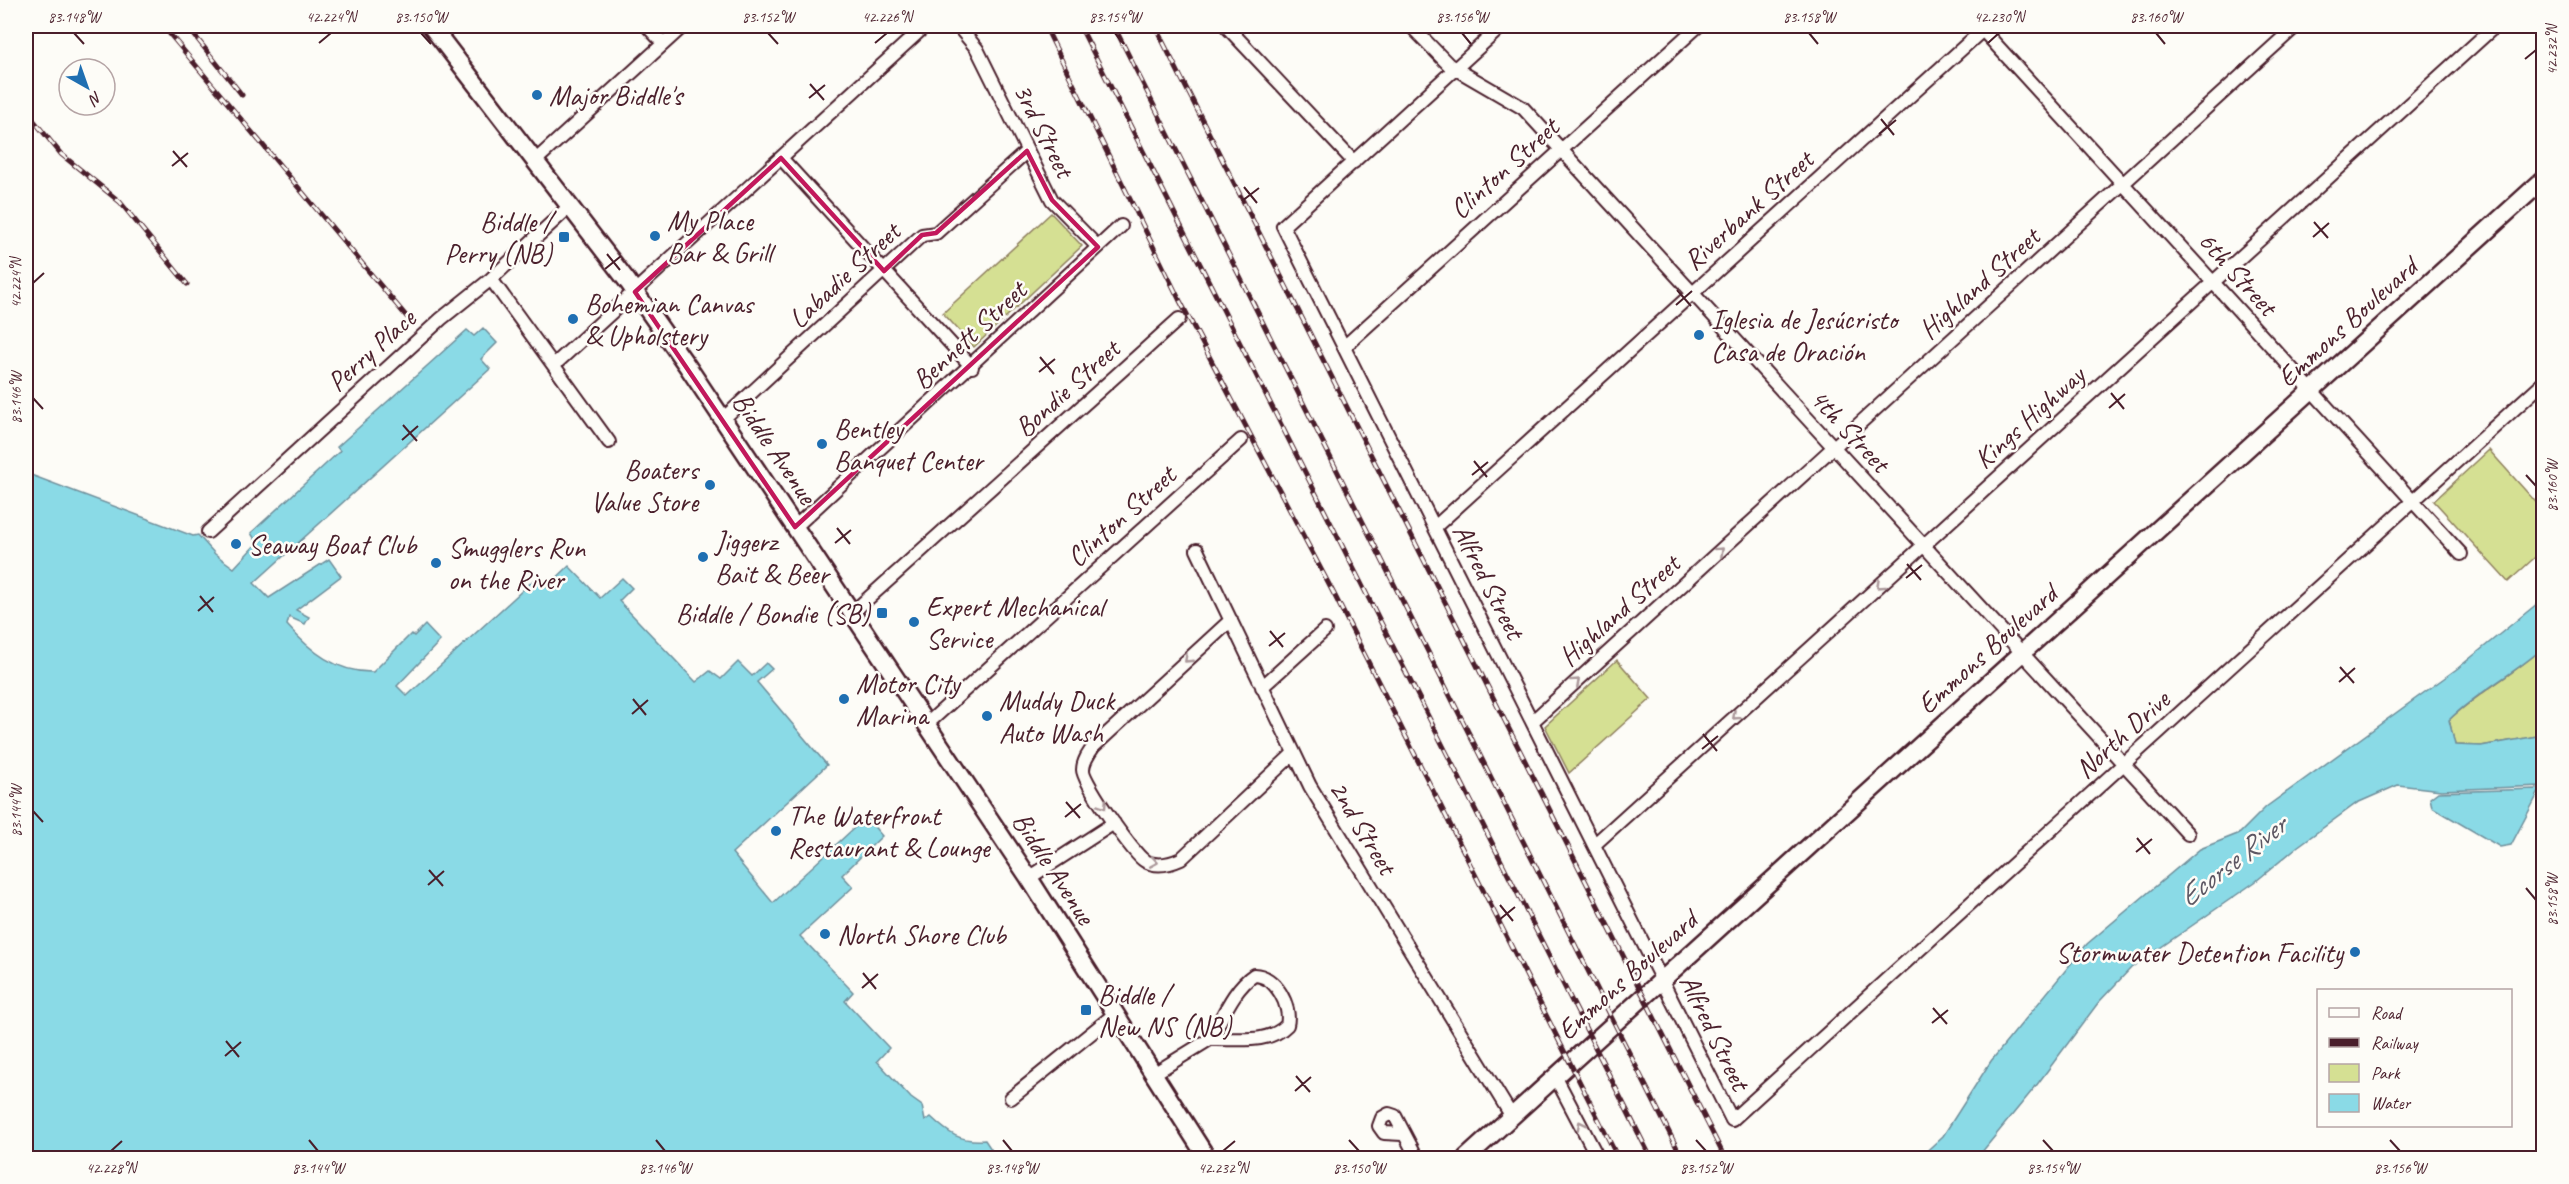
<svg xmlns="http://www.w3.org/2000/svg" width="2569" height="1184" viewBox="0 0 2569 1184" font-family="Caveat,sans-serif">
<rect width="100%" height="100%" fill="#fdfcf7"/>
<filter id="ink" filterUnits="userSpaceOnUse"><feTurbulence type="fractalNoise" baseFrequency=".0167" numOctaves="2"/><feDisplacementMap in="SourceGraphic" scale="12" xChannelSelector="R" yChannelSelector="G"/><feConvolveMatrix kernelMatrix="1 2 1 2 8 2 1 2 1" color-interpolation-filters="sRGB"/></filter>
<g filter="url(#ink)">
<path fill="#d5e093" stroke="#90805f" stroke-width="1.5" d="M1051,213L1082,246L974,347L943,313Z
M2489,450L2543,510V550L2508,582L2434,501Z
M2543,648V735L2481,746L2455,745L2449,720C2478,693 2514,674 2543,648Z
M1617,660L1651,699L1569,773L1545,726Z"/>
<path fill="#8adae6" stroke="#708f9b" stroke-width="1.5" d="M483,328L497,343L481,359L490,369L254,583L269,598L329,559L341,576L296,610L309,617L305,624L289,617L287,625C310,651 337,673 373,672L411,634L414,636L425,625L440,641L397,686L407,696L537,577L547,587L569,566L600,598L622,578L632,588L619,601L696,682L710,671L721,679L738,662L752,676L766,663L772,669L757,682L827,765L732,853L773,903L866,817L882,836L842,875L853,887L800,936L853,992L845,1001L889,1048L877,1061L911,1098L922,1106L925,1121L931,1117C949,1134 960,1142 985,1140L997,1158H26V473L193,536L198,535L215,554L234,568L257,543L251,533L340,451L337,447L467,330L474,336Z
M2543,599V648C2514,674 2477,692 2449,720L2455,745L2481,746L2543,735V786L2441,790L2398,785L2357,803L2297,847L2255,882L2131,968L2098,1003L2036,1086L1977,1158H1919L1943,1136L1991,1061L2087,944L2200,849L2240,833L2266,807L2458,668Z
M2537,789L2540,790L2511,845L2500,847L2432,807L2430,798L2438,792Z"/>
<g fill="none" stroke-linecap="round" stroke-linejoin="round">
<defs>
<path id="street" d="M647,26L663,43
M958,26L977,49L1052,200L1098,247
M1226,26L1354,162
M1411,26L1449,65L1523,108L2188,834
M1502,26L1283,226L1732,1120L2544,382
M1979,26L2461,554
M781,158L972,367
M535,161L683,26
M491,279L609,442
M1344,347L1698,26
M554,365L925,26
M723,419L922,235L936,233L1027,151
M795,527L1121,226
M1435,527L1987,26
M208,532L441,319L491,279L570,206
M1197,550L1310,786L1511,1115
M853,612L1179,319
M1231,620L1094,746C1089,753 1083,761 1083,770C1083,782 1134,855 1145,861C1156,867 1170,864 1181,859L1294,753
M1262,687L1325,630
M1533,721L2296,26
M927,724L1241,440
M1595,844L2495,26
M1029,878L1114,823
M1254,975C1275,975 1292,1006 1287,1025C1268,1045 1236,1038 1210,1039C1223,1017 1233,989 1254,975Z
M1155,1073L1210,1039
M1555,1076L1598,1158
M1011,1098L1116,1013
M1402,1134L1384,1133L1379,1126L1382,1118L1389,1114L1395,1116L1417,1158"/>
<path id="secondary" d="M431,26L628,282L688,367L1029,878L1207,1158
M1466,1158L2544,179"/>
</defs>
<use href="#street" stroke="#4a1f2b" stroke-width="16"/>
<use href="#secondary" stroke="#4a1f2b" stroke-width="21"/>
<use href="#street" stroke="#fdfcf7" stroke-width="12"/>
<use href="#secondary" stroke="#fdfcf7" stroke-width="16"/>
<defs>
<path id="rail" d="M163,26L412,323
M187,26L242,95
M1045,26L1179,299L1335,596L1618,1158
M1080,26L1651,1158
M1114,26L1682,1158
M1155,26L1725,1158
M26,111L61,154L120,202L187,284"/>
</defs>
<use href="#rail" stroke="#4a1f2b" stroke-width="5"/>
<use href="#rail" stroke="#fdfcf7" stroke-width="3" stroke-dasharray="9" stroke-linecap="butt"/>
</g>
<defs><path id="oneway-chevron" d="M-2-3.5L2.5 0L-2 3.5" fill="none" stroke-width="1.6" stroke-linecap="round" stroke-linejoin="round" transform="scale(1.5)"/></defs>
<g stroke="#ac999b">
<use href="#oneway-chevron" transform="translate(1720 551) rotate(-42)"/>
<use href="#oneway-chevron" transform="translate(1880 585) rotate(138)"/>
<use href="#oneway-chevron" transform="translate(1188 659) rotate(137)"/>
<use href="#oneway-chevron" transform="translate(1576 682) rotate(-42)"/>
<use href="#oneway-chevron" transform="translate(1736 716) rotate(138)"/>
<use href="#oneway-chevron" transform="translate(1103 805) rotate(57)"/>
<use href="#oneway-chevron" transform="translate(1154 862) rotate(10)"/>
<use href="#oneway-chevron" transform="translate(1581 1125) rotate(-117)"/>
</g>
</g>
<path fill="none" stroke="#c2185b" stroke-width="4.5" stroke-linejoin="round" d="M1027,151L1052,200L1098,247L795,527L635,292L781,158L884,271L922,235L936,233Z"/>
<path fill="none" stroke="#4a1f2b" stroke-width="2" d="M74,33L84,44M421,33L431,44M768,33L778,44M1115,33L1124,44M1462,33L1471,44M1809,33L1818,44M2156,33L2165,44M319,43L331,33M875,43L887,33M1988,43L1999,33M2525,59L2536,50M810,84L824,100M809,98L825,85M1881,119L1894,135M1879,134L1896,120M173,151L187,167M172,166L188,153M1244,187L1257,203M1242,201L1259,188M2314,222L2328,238M2313,237L2329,223M607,254L620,270M605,269L621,256M33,283L44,273M1677,290L1691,306M1676,305L1692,291M1040,357L1054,374M1039,372L1055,359M2111,393L2124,409M33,398L43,409M2109,408L2125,394M403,425L417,441M402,440L418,426M1474,461L1487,477M1472,475L1488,462M2526,475L2536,486M837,528L850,544M835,543L851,530M1907,564L1921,580M1906,578L1922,565M200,596L213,612M198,611L214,597M1270,631L1283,647M1269,646L1285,633M2340,667L2354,683M2339,682L2355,668M633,699L646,715M632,714L648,700M1703,734L1717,751M1702,749L1718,736M1066,802L1080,818M33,811L43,822M1065,817L1081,804M2137,838L2150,854M2136,852L2152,839M429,870L443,886M428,885L444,871M2526,888L2536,900M1500,905L1513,921M1499,920L1515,907M863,973L876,989M862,988L878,974M1933,1008L1947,1024M1932,1023L1948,1010M226,1041L239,1057M225,1056L241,1042M1296,1076L1310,1092M1295,1091L1311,1077M309,1140L318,1151M656,1140L665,1151M1003,1140L1012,1151M1349,1140L1359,1151M1696,1140L1706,1151M2043,1140L2053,1151M2390,1140L2400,1151M111,1151L122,1141M1223,1151L1235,1141"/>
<g fill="#1f6fb2" stroke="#fdfcf7" stroke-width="2">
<circle cx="537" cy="95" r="6"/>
<circle cx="655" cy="236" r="6"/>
<rect x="558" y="231" width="12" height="12" rx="3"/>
<circle cx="573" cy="319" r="6"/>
<circle cx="1699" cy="335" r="6"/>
<circle cx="822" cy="444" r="6"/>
<circle cx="710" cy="485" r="6"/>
<circle cx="236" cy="544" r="6"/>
<circle cx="703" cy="557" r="6"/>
<circle cx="436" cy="563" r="6"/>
<rect x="876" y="607" width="12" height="12" rx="3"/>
<circle cx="914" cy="622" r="6"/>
<circle cx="844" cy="699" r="6"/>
<circle cx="987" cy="716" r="6"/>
<circle cx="776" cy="831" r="6"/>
<circle cx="825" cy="934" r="6"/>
<circle cx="2355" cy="952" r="6"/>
<rect x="1080" y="1004" width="12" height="12" rx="3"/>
</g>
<g text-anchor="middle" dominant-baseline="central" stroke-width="5" stroke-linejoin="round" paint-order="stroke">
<g font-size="28" fill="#4a1f2b" stroke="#fdfcf7" text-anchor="start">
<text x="549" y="95">Major Biddle's</text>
<text x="667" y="220">My Place<tspan x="667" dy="32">Bar &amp; Grill</tspan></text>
<text x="552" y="221" text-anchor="end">Biddle /<tspan x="552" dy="32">Perry (NB)</tspan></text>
<text x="585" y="303">Bohemian Canvas<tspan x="585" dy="32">&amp; Upholstery</tspan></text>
<text x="1711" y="319">Iglesia de Jesúcristo<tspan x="1711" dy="32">Casa de Oración</tspan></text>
<text x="834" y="428">Bentley<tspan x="834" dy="32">Banquet Center</tspan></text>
<text x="698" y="469" text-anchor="end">Boaters<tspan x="698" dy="32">Value Store</tspan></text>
<text x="715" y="541">Jiggerz<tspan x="715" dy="32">Bait &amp; Beer</tspan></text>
<text x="248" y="544">Seaway Boat Club</text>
<text x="448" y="547">Smugglers Run<tspan x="448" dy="32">on the River</tspan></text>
<text x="926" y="606">Expert Mechanical<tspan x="926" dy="32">Service</tspan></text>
<text x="870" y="613" text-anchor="end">Biddle / Bondie (SB)</text>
<text x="856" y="683">Motor City<tspan x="856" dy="32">Marina</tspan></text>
<text x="999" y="700">Muddy Duck<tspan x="999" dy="32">Auto Wash</tspan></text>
<text x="788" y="815">The Waterfront<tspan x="788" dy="32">Restaurant &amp; Lounge</tspan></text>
<text x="837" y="934">North Shore Club</text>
<text x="2343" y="952" text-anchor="end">Stormwater Detention Facility</text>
<text x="1098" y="994">Biddle /<tspan x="1098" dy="32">New NS (NB)</tspan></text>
</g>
<g font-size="28" fill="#4a1f2b" stroke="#fdfcf7">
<text transform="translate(1044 130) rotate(63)">3rd Street</text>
<text transform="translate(1504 168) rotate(-42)">Clinton Street</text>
<text transform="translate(1748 210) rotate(-42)">Riverbank Street</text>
<text transform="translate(2238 273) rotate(48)">6th Street</text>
<text transform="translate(844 275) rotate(-43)">Labadie Street</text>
<text transform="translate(1979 283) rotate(-42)">Highland Street</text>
<text transform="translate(2347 322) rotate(-42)">Emmons Boulevard</text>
<text transform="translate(969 335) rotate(-43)">Bennett Street</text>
<text transform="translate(371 350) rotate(-42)">Perry Place</text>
<text transform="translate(1067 388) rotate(-42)">Bondie Street</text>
<text transform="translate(2029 417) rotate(-42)">Kings Highway</text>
<text transform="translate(1850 430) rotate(47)">4th Street</text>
<text transform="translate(775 448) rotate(56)">Biddle Avenue</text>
<text transform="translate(1121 516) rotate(-42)">Clinton Street</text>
<text transform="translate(1489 581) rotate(63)">Alfred Street</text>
<text transform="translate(1619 610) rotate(-42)">Highland Street</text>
<text transform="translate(1987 649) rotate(-42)">Emmons Boulevard</text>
<text transform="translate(2122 734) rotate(-42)">North Drive</text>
<text transform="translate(1363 827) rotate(59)">2nd Street</text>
<text transform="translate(1054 868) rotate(57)">Biddle Avenue</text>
<text transform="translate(1627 975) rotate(-42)">Emmons Boulevard</text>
<text transform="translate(1715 1032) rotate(64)">Alfred Street</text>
</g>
<g font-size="30" font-style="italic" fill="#5d5763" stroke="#fdfcf7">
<text transform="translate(2232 861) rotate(-38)">Ecorse River</text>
</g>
</g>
<rect width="2569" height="1184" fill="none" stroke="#fdfcf7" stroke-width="66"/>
<rect x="2317" y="989" width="195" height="138" fill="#fdfcf7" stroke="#b5a4a5" stroke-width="1.5"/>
<rect x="2329" y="1008" width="30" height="9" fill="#fdfcf7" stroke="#b5a4a5" stroke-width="1.5"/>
<text x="2371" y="1019" font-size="18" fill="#4a1f2b">Road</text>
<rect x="2329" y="1038" width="30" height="9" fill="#4a1f2b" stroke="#b5a4a5" stroke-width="1.5"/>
<text x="2371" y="1049" font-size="18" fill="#4a1f2b">Railway</text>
<rect x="2329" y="1064" width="30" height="18" fill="#d5e093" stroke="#b5a4a5" stroke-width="1.5"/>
<text x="2371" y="1079" font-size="18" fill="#4a1f2b">Park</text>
<rect x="2329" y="1094" width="30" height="18" fill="#8adae6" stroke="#b5a4a5" stroke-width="1.5"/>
<text x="2371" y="1109" font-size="18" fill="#4a1f2b">Water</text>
<g transform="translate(87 87) rotate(140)"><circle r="28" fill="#fdfcf7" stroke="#b5a4a5" stroke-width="1.5"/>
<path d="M0-4.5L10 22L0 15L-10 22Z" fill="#1f6fb2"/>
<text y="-9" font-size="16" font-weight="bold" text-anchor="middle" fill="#4a1f2b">N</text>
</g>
<rect x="33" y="33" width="2503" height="1118" fill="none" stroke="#4a1f2b" stroke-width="2"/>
<g font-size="15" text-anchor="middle" fill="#4a1f2b">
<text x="74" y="22">83.148°W</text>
<text x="331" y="22">42.224°N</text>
<text x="421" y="22">83.150°W</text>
<text x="768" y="22">83.152°W</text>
<text x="887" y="22">42.226°N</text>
<text x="1115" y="22">83.154°W</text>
<text x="1462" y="22">83.156°W</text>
<text x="1809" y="22">83.158°W</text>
<text x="1999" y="22">42.230°N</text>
<text x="2156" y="22">83.160°W</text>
<text transform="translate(2552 50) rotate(-90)" y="5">42.232°N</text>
<text transform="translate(16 283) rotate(-90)" y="5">42.224°N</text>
<text transform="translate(16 398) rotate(-90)" y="5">83.146°W</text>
<text transform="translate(2552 486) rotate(-90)" y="5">83.160°W</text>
<text transform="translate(16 811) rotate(-90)" y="5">83.144°W</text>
<text transform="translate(2552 900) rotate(-90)" y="5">83.158°W</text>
<text x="111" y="1173">42.228°N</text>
<text x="318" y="1173">83.144°W</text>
<text x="665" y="1173">83.146°W</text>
<text x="1012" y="1173">83.148°W</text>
<text x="1223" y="1173">42.232°N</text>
<text x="1359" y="1173">83.150°W</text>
<text x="1706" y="1173">83.152°W</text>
<text x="2053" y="1173">83.154°W</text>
<text x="2400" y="1173">83.156°W</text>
</g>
</svg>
